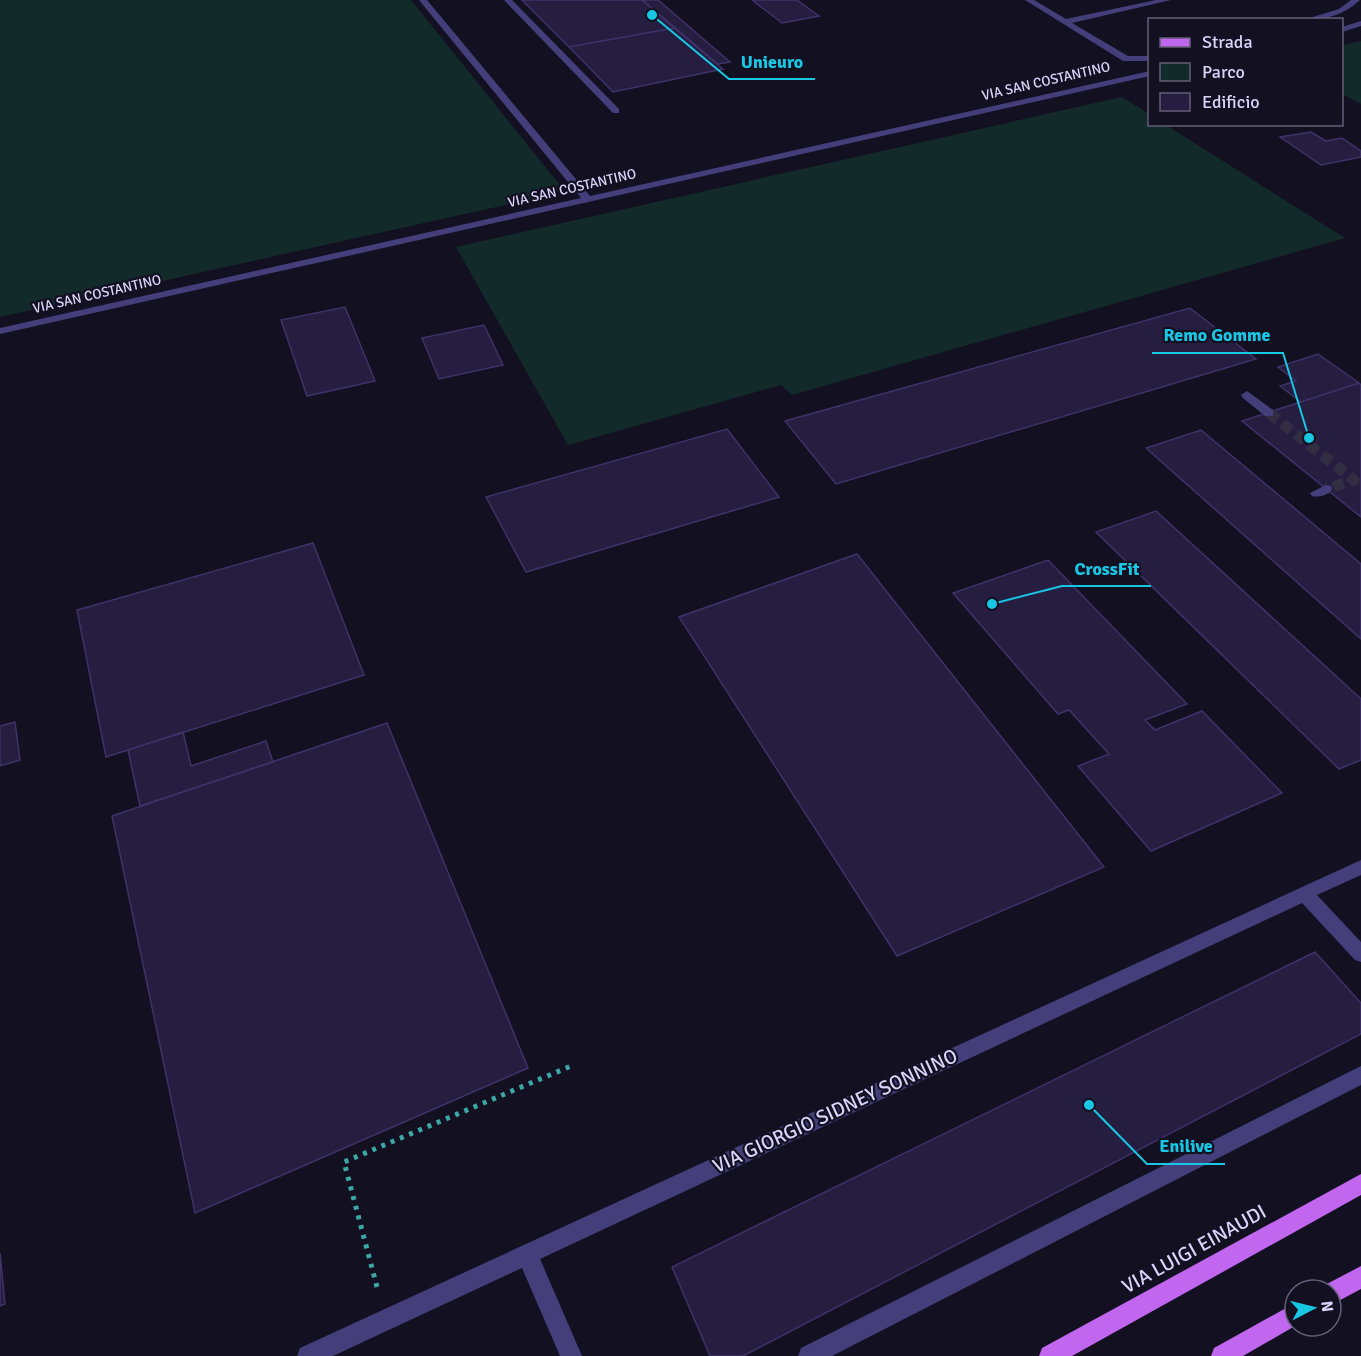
<svg xmlns="http://www.w3.org/2000/svg" width="1361" height="1356" viewBox="0 0 1361 1356" font-family="Signika,sans-serif">
<rect width="100%" height="100%" fill="#131021"/>
<path fill="#132a2a" d="M0,0H411L563,189L555,194L0,317Z
M1361,41V104L1342,94V45Z
M1122,97L1149,114L1150,124L1166,125L1345,238L792,395L781,385L568,445L456,247Z"/>
<path fill="#261e40" stroke="#3f3269" stroke-width="1.5" d="M522,0H642L674,28L569,47Z
M642,0H658L730,62L718,64Z
M752,0H797L819,16L782,23Z
M674,28L723,69L613,92L569,47Z
M1311,132L1326,141L1342,138L1361,151V157L1321,165L1280,137Z
M345,307L375,381L307,396L281,320Z
M1190,308L1256,359L836,484L785,421Z
M484,325L503,365L439,379L422,338Z
M1318,354L1359,383L1301,402L1280,386L1296,381L1278,367Z
M1359,383L1361,385V517L1242,421Z
M727,429L779,497L526,572L486,497Z
M1201,430L1361,564V639L1146,448Z
M1156,511L1361,699V760L1339,769L1096,532Z
M313,543L364,675L106,757L77,610Z
M857,554L1104,867L897,956L679,617Z
M1048,560L1187,704L1145,720L1155,730L1202,711L1282,793L1151,851L1078,766L1109,754L1069,710L1058,714L953,593Z
M15,722L20,760L0,766V726Z
M387,723L528,1068L195,1213L112,816Z
M183,732L191,766L266,741L273,762L140,806L128,750Z
M1315,952L1361,1003V1034L743,1356H710L672,1267Z
M0,1253L5,1304L0,1306Z"/>
<g fill="none" stroke-linecap="round" stroke-linejoin="round">
<path stroke="#312d42" stroke-width="11" stroke-dasharray="11 6" stroke-linecap="butt" d="M1269,413L1354,480L1326,489"/>
<path stroke="#3ba8a5" stroke-width="5" stroke-dasharray="4 6" stroke-linecap="butt" d="M377,1287L344,1162L571,1066"/>
<path fill="#443f7b" fill-rule="evenodd" d="M419,0H427L590,196L1150,71V76L0,334V328L581,198Z
M504,0H512L619,109V113H613Z
M1025,0H1034L1066,19L1156,0H1171L1072,23L1128,56H1150V61H1123Z
M1351,0H1360C1344,15 1325,20 1303,20L1339,9Z
M1361,21V26L1342,32V27Z
M1247,391L1273,410V416H1265L1243,398L1241,395Z
M1326,485L1331,486L1332,489C1329,495 1319,498 1312,496L1310,493Z
M1361,860V875L1317,895L1361,942V962L1355,960L1302,903L540,1259L582,1356H560L522,1268L333,1356H297L300,1348Z
M1361,1066V1085L832,1356H798L801,1348Z"/>
<path fill="#c166ef" fill-rule="evenodd" d="M1361,1174V1195L1072,1356H1039L1042,1348Z
M1361,1266V1289L1331,1305V1290H1322L1323,1286Z
M1295,1303V1326L1243,1356H1211L1214,1348Z"/>
</g>
<g text-anchor="middle" dominant-baseline="central" stroke-width="4.5" stroke-linejoin="round" paint-order="stroke">
<g font-size="14" fill="#dad4fb" stroke="#131021">
<text transform="translate(1046 81) rotate(-13)">VIA SAN COSTANTINO</text>
<text transform="translate(572 188) rotate(-13)">VIA SAN COSTANTINO</text>
<text transform="translate(97 294) rotate(-13)">VIA SAN COSTANTINO</text>
</g>
<g font-size="20" fill="#dad4fb" stroke="#131021">
<text transform="translate(835 1111) rotate(-25)">VIA GIORGIO SIDNEY SONNINO</text>
<text transform="translate(1194 1249) rotate(-29)">VIA LUIGI EINAUDI</text>
</g>
</g>
<path fill="none" stroke="#17c7e3" stroke-width="2" d="M652 15L729 79H815M1309 438L1283 353H1152M992 604L1062 586H1151M1089 1105L1147 1164H1225"/>
<g fill="#17c7e3" stroke="#131021" stroke-width="2">
<circle cx="652" cy="15" r="6"/>
<circle cx="1309" cy="438" r="6"/>
<circle cx="992" cy="604" r="6"/>
<circle cx="1089" cy="1105" r="6"/>
</g>
<g font-size="18" text-anchor="middle" font-weight="bold" fill="#17c7e3" stroke="#131021" stroke-width="4.5" stroke-linejoin="round" paint-order="stroke">
<text x="772" y="68">Unieuro</text>
<text x="1217" y="341">Remo Gomme</text>
<text x="1107" y="575">CrossFit</text>
<text x="1186" y="1152">Enilive</text>
</g>
<rect x="1148" y="18" width="195" height="108" fill="#131021" stroke="#635e78" stroke-width="1.5"/>
<rect x="1160" y="38" width="30" height="9" fill="#c166ef" stroke="#635e78" stroke-width="1.5"/>
<text x="1202" y="48" font-size="18" fill="#dad4fb">Strada</text>
<rect x="1160" y="63" width="30" height="18" fill="#132a2a" stroke="#635e78" stroke-width="1.5"/>
<text x="1202" y="78" font-size="18" fill="#dad4fb">Parco</text>
<rect x="1160" y="93" width="30" height="18" fill="#261e40" stroke="#635e78" stroke-width="1.5"/>
<text x="1202" y="108" font-size="18" fill="#dad4fb">Edificio</text>
<g transform="translate(1313 1308) rotate(83)"><circle r="28" fill="#131021" stroke="#635e78" stroke-width="1.5"/>
<path d="M0-4.5L10 22L0 15L-10 22Z" fill="#17c7e3"/>
<text y="-9" font-size="16" font-weight="bold" text-anchor="middle" fill="#dad4fb">N</text>
</g>
</svg>
